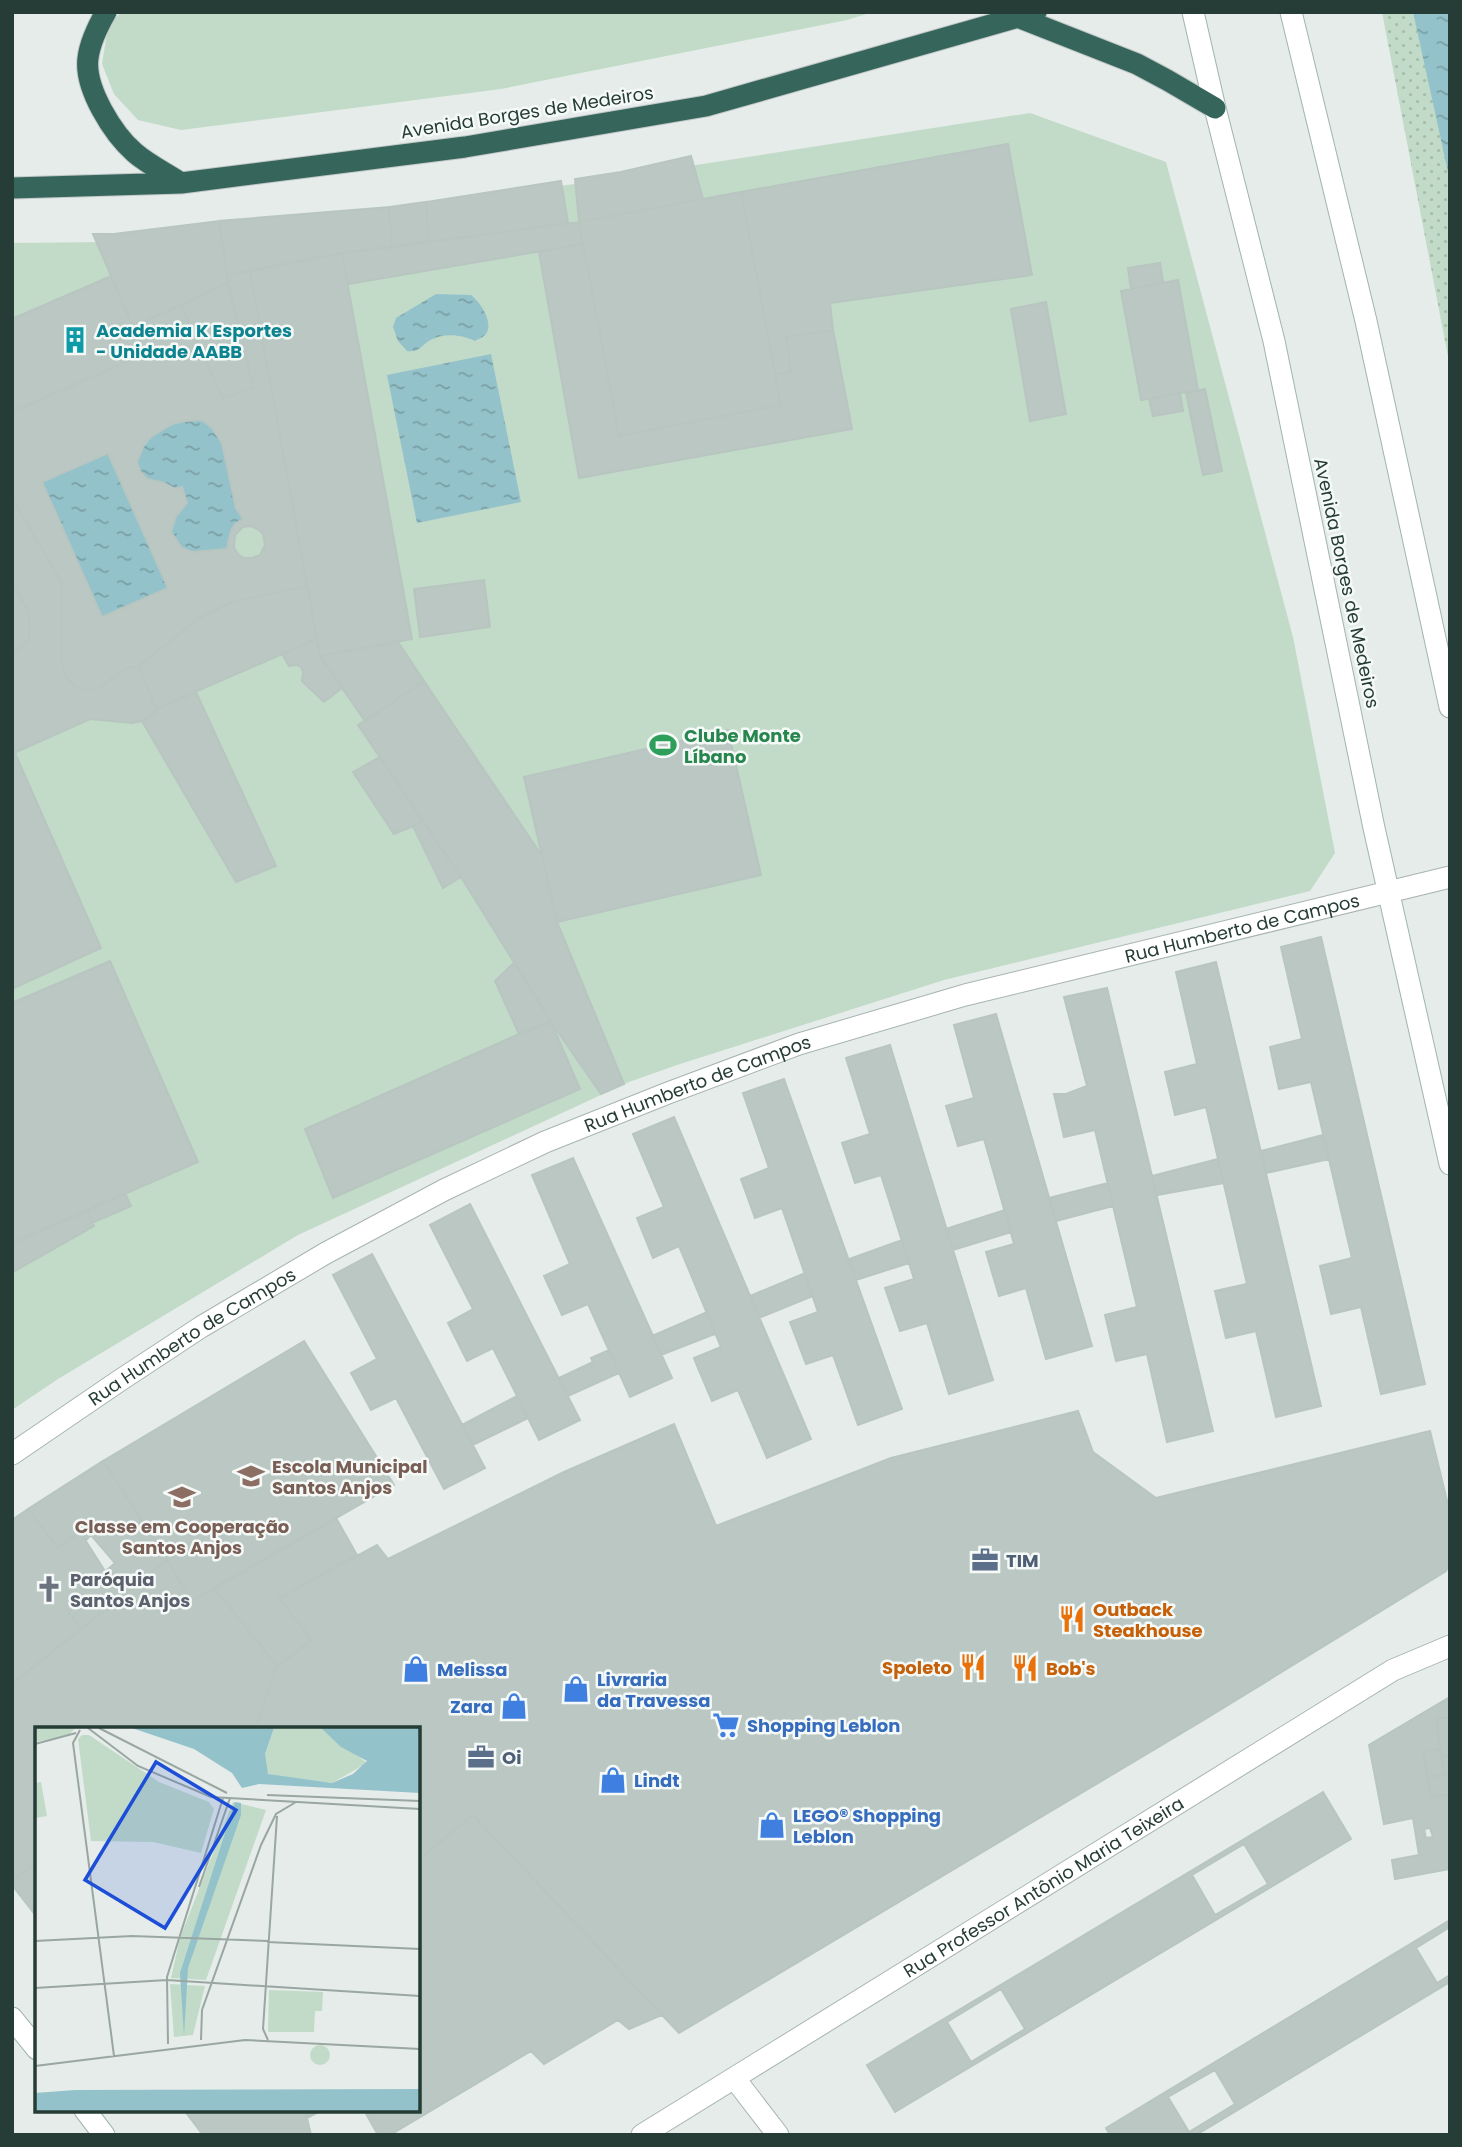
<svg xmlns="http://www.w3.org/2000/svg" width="1462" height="2147" viewBox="0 0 1462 2147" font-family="Poppins,sans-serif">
<defs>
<pattern id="park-dots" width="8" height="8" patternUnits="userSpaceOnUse" patternTransform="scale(1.75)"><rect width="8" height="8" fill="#c1dbc8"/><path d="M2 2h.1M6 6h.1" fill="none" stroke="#a6bdac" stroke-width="1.8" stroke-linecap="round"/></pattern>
<pattern id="water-ripples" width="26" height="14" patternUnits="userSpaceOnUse" patternTransform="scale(1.75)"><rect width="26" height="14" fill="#94c2ca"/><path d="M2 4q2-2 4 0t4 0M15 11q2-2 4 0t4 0" fill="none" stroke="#799fa5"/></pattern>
</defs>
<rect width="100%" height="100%" fill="#e5ece9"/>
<path fill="#c1dbc8" d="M121,12H873L847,20L501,89L181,130L138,120L114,94L102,64L108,27Z
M1030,113L1166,162L1293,637L1335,853L1310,891L944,980L677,1065L629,1082L298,1235L58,1379L12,1410V243L208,241Z"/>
<path fill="url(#park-dots)" d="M1382,12H1450V367Z"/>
<path fill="url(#water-ripples)" d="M1413,12H1450V181Z
M436,294L471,295C480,302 494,322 486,334C484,337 478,339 475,341C461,334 440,332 426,343C419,349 417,352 407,351L398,341L393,327L396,318Z
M491,354L521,502L417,523L387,375Z
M202,420C235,439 225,490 243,519C232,526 227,537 227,549L192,552L182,548L171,532L176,516L187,503L182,488C172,489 154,485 146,478C141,475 139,467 137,462C147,431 171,421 202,420Z
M108,453L168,588L102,617L42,482Z"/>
<path fill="#bac7c2" stroke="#b8c5c0" stroke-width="2" fill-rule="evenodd" d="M1008,144L1032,275L830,303L833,330L786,337L791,372L775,374L741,192Z
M691,156L703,199L579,222L575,179L621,172Z
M561,181L568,223L429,242L426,202Z
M741,192L781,405L619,436L579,222Z
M426,202L429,242L392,247L389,207Z
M389,207L392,247L342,253L227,275L219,221Z
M219,221L228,283L133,327L93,234H114Z
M579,222L583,244L348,284L342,253Z
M583,244L619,436L781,405L775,374L791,372L786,337L833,330L852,429L579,478L539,252Z
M342,253L412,639L320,656L250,271Z
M1160,263L1163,282L1131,289L1128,268Z
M250,271L307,586L232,602L199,618L139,666L127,668L97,689L86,690L77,688L67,678L62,667V583L12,498V412L145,354L133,327L181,305L223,399L253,387L227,275ZM202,420L212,428L222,443L236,508L243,519L235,524L231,531L227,549L192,552L182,548L171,532L176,516L187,503L182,487L175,489L164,483L147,479L140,471L137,462L145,442L154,435L174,423L185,421ZM108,453L168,588L102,617L42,482ZM251,526L259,530L263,534L265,545L260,555L252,558H244L239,555L234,548L235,535L243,527Z
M111,276L145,354L12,412V319Z
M1178,280L1198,390L1141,400L1121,291Z
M228,283L253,387L223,399L181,305Z
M1046,302L1066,414L1030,421L1011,309Z
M1205,389L1222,471L1203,475L1186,393Z
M1180,393L1183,411L1153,416L1149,399Z
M12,498L62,583V667L67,678L77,688L86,690L97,689L127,668L139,666L157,712L142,721L132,723L90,719L12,754V655L29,640L30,624L28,611L12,583Z
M484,580L490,627L420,637L414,589Z
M12,583L28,611L30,624L29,640L12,655Z
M307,586L317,639L156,709L139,666L199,618L232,602Z
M317,639L320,656L342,688L324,702L302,681L303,672L301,667L297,665L289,666L282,654Z
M398,642L424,681L365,721L320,656Z
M424,681L542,856L557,922L624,1084L601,1094L551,1022L461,877L358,725Z
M196,692L276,866L236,882L142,721L157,712L156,709Z
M728,730L761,875L557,922L524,777Z
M15,753L101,948L12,989V754Z
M380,757L423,822L394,834L353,772Z
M423,822L461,877L443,888L413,826Z
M1321,937L1425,1384L1381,1394L1361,1307L1331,1314L1320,1266L1352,1258L1311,1082L1279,1089L1270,1047L1302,1039L1281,947Z
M110,961L198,1162L12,1243V1003Z
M515,962L551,1022L519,1034L495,981Z
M1216,962L1321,1406L1276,1417L1256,1331L1226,1338L1215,1291L1247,1284L1206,1107L1175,1115L1165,1072L1197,1064L1176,972Z
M1107,988L1213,1431L1167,1442L1147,1354L1116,1361L1105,1315L1137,1307L1095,1130L1064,1137L1054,1094H1066L1087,1086L1064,997Z
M996,1014L1092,1346L1046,1359L1026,1288L999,1296L986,1252L1014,1244L984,1139L958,1146L946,1106L974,1098L954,1025Z
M551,1022L580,1089L333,1198L305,1129L519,1034Z
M890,1045L993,1380L949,1394L927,1323L900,1331L885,1288L914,1279L881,1175L855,1183L842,1143L870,1134L846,1058Z
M784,1079L902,1409L858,1425L833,1355L806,1364L790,1322L818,1312L782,1208L755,1218L741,1179L769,1168L743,1093Z
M674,1117L811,1439L767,1458L738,1390L712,1401L698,1368L694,1358L721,1347L679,1246L653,1258L637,1218L664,1207L633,1134Z
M1323,1135L1329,1159L1266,1173L1261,1151Z
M573,1158L672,1378L630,1397L588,1304L562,1315L544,1276L570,1264L532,1175Z
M1218,1159L1224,1183L1157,1195L1152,1176Z
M1108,1183L1113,1206L1056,1221L1049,1198Z
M125,1193L131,1206L92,1223L87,1211Z
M470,1204L580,1420L539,1440L493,1348L467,1361L448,1323L473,1309L430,1225Z
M1005,1210L1011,1232L953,1250L946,1229Z
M87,1211L94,1226L13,1272L12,1243Z
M902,1240L909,1263L856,1280L849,1259Z
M372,1254L485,1468L444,1489L396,1398L371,1410L351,1373L377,1359L333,1275Z
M805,1273L813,1296L759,1318L750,1296Z
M707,1312L715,1334L661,1355L652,1336Z
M304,1341L394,1485L191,1601L154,1538L103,1461Z
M609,1350L619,1373L568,1396L559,1378L593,1362L591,1358Z
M517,1396L528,1418L473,1445L462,1425Z
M1078,1411L1093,1452L1156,1498L1430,1431L1450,1513V1561L1446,1571L1202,1721L679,2033L473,1815L418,1860V1729H255L277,1666L312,1640L279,1598L377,1545L388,1559L564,1472L674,1424L716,1526L891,1458Z
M103,1461L167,1560L81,1629L65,1607L115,1563L91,1535L86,1540L80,1532L58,1548L28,1509Z
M28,1509L58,1548L80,1532L105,1571L65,1607L81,1629L12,1684V1520Z
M336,1518L357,1555L279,1598L312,1640L277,1666L215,1589Z
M167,1560L191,1601L215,1589L277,1666L255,1729H37V1862L12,1881V1684Z
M1450,1697V1717L1436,1719L1440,1749L1423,1751L1430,1797L1450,1794V1869L1395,1879L1392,1860L1419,1855L1413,1818L1384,1824L1369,1745ZM1430,1828L1433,1837L1426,1838L1424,1829Z
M1450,1717V1755L1442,1757L1436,1719Z
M1440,1749L1444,1775L1428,1777L1423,1751Z
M1450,1755V1774L1444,1775L1442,1757Z
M1450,1774V1794L1430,1797L1428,1777Z
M1323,1792L1351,1839L895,2112L867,2065ZM1244,1844L1268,1884L1215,1915L1192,1875ZM1001,1989L1025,2029L971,2062L947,2022Z
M473,1815L662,2015L629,2029L618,2020L544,2064L531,2051L390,2135H378L364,2110H418V1860Z
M37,1862V1917L12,1885V1881Z
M1450,1920V1927L1416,1948L1437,1983L1450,1975V1982L1196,2135H1110L1106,2128ZM1215,2070L1235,2104L1189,2132L1168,2097Z
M184,2110H305L311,2135H203Z
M305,2110H322L307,2118Z"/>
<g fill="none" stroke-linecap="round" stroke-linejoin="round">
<defs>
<g id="street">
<path id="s1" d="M12,1454L119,1381L201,1327L326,1253L444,1190L545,1142L668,1093L799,1044L965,995L1450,877"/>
<path d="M735,2079L778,2135"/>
<path id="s2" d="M642,2135L1393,1670L1450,1646"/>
</g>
<path id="secondary" d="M1193,12L1215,108L1274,341L1374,828L1450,1164
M1291,12L1366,321L1450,707
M12,2018L37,2049
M85,2110L104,2135"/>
<path id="highway" d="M106,12C98,26 90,42 88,58C84,88 113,134 135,153C149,165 166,173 181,183
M1020,18L1137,64L1167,80L1215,108
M12,188L181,183L465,147L706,106L1036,12"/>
</defs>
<use href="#street" stroke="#a8b4b0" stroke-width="23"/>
<use href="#secondary" stroke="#a1b4ad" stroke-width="23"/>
<use href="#highway" stroke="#c2c8c7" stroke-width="23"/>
<use href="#street" stroke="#fff" stroke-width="21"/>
<use href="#secondary" stroke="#fff" stroke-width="21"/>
<use href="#highway" stroke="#35655b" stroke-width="21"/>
</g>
<defs>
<symbol id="building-bare" viewBox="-9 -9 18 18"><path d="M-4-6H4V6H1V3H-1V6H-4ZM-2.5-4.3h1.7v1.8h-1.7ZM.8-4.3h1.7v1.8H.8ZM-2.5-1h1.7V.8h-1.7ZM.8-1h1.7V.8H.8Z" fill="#0f9aa8" stroke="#f5f9f7" stroke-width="2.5" paint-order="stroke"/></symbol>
<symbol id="stadium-bare" viewBox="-9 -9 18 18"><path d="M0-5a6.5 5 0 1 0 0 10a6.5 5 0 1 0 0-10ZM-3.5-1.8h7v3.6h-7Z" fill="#2e9e5b" stroke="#f5f9f7" stroke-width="2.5" paint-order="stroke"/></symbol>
<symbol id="school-bare" viewBox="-9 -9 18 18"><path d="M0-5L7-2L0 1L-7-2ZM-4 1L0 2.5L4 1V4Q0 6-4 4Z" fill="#8d6e63" stroke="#f5f9f7" stroke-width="2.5" paint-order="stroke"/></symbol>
<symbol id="office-bare" viewBox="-9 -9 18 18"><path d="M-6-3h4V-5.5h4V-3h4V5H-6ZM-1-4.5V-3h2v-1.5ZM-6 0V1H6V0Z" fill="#5c6f8a" stroke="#f5f9f7" stroke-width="2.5" paint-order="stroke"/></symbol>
<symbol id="church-bare" viewBox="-9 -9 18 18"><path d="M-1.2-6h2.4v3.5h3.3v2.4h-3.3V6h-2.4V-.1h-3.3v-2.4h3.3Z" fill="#6b7280" stroke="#f5f9f7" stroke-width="2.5" paint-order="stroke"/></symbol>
<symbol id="restaurant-bare" viewBox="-9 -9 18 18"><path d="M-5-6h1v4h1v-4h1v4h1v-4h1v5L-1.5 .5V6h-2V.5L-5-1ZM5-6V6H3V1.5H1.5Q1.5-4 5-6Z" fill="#e8710a" stroke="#f5f9f7" stroke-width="2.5" paint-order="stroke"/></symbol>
<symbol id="shop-bare" viewBox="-9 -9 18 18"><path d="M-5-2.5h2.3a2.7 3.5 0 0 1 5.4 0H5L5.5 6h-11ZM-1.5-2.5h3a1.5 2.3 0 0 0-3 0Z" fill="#3f7fe0" stroke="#f5f9f7" stroke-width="2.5" paint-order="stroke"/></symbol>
<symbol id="supermarket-bare" viewBox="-9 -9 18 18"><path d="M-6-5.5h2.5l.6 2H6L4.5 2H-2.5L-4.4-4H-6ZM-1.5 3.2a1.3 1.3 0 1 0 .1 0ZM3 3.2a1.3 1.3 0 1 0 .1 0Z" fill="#3f7fe0" stroke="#f5f9f7" stroke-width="2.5" paint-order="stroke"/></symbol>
</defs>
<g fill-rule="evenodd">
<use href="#building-bare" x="56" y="321" width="38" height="38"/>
<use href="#stadium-bare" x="644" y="726" width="38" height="38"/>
<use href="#school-bare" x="232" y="1457" width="38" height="38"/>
<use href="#school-bare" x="163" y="1478" width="38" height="38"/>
<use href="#office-bare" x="966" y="1541" width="38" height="38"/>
<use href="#church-bare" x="30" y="1570" width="38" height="38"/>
<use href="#restaurant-bare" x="1053" y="1600" width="38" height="38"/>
<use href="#restaurant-bare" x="954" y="1648" width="38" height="38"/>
<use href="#restaurant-bare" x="1006" y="1649" width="38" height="38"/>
<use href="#shop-bare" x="397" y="1650" width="38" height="38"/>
<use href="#shop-bare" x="557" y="1670" width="38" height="38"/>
<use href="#shop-bare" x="495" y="1687" width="38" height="38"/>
<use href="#supermarket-bare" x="707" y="1706" width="38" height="38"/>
<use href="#office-bare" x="462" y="1738" width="38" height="38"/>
<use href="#shop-bare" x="594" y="1761" width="38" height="38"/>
<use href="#shop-bare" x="753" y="1806" width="38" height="38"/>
</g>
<g text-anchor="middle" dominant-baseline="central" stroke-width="5" stroke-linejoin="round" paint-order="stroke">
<g font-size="18" fill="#263c36" stroke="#f5f9f7">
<text transform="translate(527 112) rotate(-9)">Avenida Borges de Medeiros</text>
<text transform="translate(1347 583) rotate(78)">Avenida Borges de Medeiros</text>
<text stroke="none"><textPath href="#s1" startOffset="1349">Rua Humberto de Campos</textPath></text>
<text stroke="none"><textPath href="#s1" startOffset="782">Rua Humberto de Campos</textPath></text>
<text stroke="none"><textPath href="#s1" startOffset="215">Rua Humberto de Campos</textPath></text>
<text stroke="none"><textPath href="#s2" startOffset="472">Rua Professor Antônio Maria Teixeira</textPath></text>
</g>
<g font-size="18" font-weight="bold" fill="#0d838f" stroke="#f5f9f7" text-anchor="start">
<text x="96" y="330">Academia K Esportes<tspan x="96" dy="21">- Unidade AABB</tspan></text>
</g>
<g font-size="18" font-weight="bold" fill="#27864d" stroke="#f5f9f7" text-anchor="start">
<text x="684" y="735">Clube Monte<tspan x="684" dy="21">Líbano</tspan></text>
</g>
<g font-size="18" font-weight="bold" fill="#785e54" stroke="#f5f9f7" text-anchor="start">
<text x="272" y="1466">Escola Municipal<tspan x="272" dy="21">Santos Anjos</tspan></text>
<text x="182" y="1526" text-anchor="middle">Classe em Cooperação<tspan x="182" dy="21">Santos Anjos</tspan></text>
</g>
<g font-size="18" font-weight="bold" fill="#4e5e75" stroke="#f5f9f7" text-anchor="start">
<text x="1006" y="1560">TIM</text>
<text x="502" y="1757">Oi</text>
</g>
<g font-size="18" font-weight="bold" fill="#5b616d" stroke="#f5f9f7" text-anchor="start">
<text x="70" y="1579">Paróquia<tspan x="70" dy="21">Santos Anjos</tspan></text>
</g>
<g font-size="18" font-weight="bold" fill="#c56008" stroke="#f5f9f7" text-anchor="start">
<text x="1093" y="1609">Outback<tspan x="1093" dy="21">Steakhouse</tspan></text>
<text x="952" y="1667" text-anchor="end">Spoleto</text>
<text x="1046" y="1668">Bob's</text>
</g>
<g font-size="18" font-weight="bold" fill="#366cbe" stroke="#f5f9f7" text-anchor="start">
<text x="437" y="1669">Melissa</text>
<text x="597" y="1679">Livraria<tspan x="597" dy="21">da Travessa</tspan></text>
<text x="493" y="1706" text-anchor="end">Zara</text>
<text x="747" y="1725">Shopping Leblon</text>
<text x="634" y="1780">Lindt</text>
<text x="793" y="1815">LEGO® Shopping<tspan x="793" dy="21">Leblon</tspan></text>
</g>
</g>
<g transform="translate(35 1727)">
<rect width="385" height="385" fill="#e5ece9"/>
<path d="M0,1H40L34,8L0,15ZM239,1H286L332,36L297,56L236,49L230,43V27ZM47,8H54L124,55L174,75L179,82L166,126L118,115L56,114L43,12ZM234,263L288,265L287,284H280L279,305H233ZM275 328a10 10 0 1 1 20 0a10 10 0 1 1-20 0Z" fill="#c1dbc8"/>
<path d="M6,55L12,89L0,91V56ZM198,75L231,83L171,253L136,251L145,211ZM135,257L170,259L158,308L139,310Z" fill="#c1dbc8"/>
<path d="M97,1H239L230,27L233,47L297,56L318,47L332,34L306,20L286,1H385V66L224,57L207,61L197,46L159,22ZM200,75L206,76V88L153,241L149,309L145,246ZM385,362V384H0V366L40,363Z" fill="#94c2ca"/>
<path fill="none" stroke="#99a6a1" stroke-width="2" d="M53,1L103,39L176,70L385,82M64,1L192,66M45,3L38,16L79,329M0,17L41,6M232,68L385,74M164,160L195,71M0,214L97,209L234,214M232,215L385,222M0,261L132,253L385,269M166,313L167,283L226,118L241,87L261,75M233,313L228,302L242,89M133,317L132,250L188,71M0,339L210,313L385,322"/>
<path fill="#1d4ed8" fill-opacity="0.15" stroke="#1d4ed8" stroke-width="3.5" d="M121,35L201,83L130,201L50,153Z"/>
<rect width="385" height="385" fill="none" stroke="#263c36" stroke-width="3.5"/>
</g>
<rect width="1462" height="2147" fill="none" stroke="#263c36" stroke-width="28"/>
</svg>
